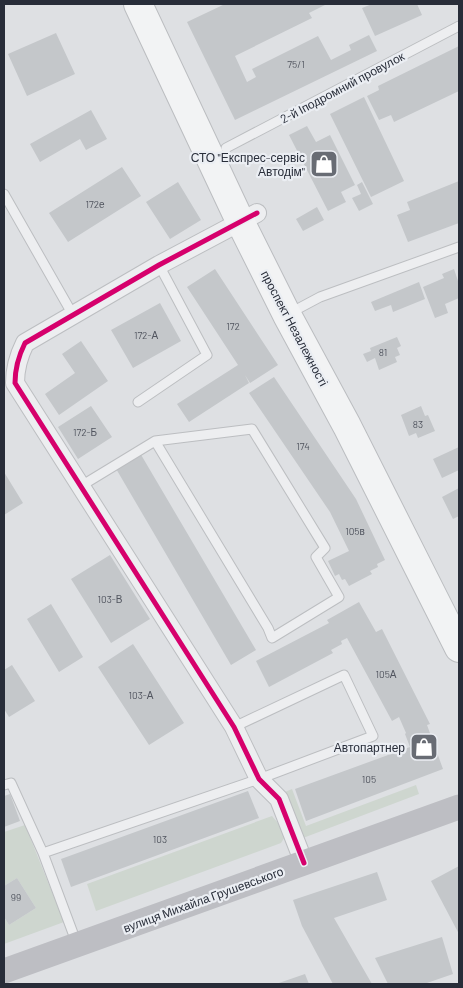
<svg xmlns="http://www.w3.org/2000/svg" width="463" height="988" viewBox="0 0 463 988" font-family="Barlow,sans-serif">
<rect width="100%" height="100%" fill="#dee0e3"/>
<path fill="#ced6cf" d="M416,785L419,794L303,838L285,792L292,789L306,826Z
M272,816L284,830L286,835L281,843L96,911L87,884Z
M25,825L64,922L4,944V917L9,925L36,908L17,878L4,886V832Z"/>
<path fill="#c4c7ca" d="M225,4H327L309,13L312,18L235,56L247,82L256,77L252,69L318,36L331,60L351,50L349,45L369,35L377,51L235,120L187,22Z
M372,4H417L422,15L375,36L362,8Z
M56,33L75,74L27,96L8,54Z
M459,46V91L394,122L391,115L379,120L367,96L379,90L378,86Z
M364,97L404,181L371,197L330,114Z
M91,110L107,139L86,150L80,139L40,162L30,144Z
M307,126L316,142L330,135L355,185L341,192L346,202L328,211L289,135Z
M122,167L141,196L68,242L49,213Z
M459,181V223L408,242L397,215L410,210L407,202Z
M178,182L201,220L170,239L146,202Z
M362,182L373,204L359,211L352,198L361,194L357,185Z
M317,207L324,220L303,231L296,219Z
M215,269L278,365L250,383L245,375L249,383L189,422L177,404L238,365L187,287Z
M454,269L459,284V298L445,304L448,313L435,318L423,287L444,278L442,274Z
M419,282L425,299L393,312L391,305L375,311L371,302Z
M160,303L181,341L133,368L111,330Z
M397,337L401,346L397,348L400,355L395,357L397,362L379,370L375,358L367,362L363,354L371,351L370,348Z
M81,341L108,381L59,415L45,394L75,373L62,354Z
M274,377L356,499L385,560L377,564L378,567L370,571L372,574L349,586L345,579L342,580L339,574L335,576L328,561L349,551L330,512L249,393Z
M91,406L112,437L78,459L58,427Z
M421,406L425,416L428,415L435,431L418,438L416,433L409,436L401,415Z
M459,447V470L442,478L433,459Z
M140,453L256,650L231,665L115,467Z
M4,472L23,503L4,515Z
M459,488V516L453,519L442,497Z
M110,555L150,619L111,643L71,579Z
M359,602L376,632L382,629L430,724L427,725L443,769L306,821L295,789L410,747L405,734L406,733L399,717L392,721L347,638L341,641L342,644L331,650L333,653L269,687L256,661L329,623L327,620Z
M51,604L83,657L59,672L27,619Z
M133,644L184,723L149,745L98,667Z
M12,665L35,701L9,717L4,709V670Z
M248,791L259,818L71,887L61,859Z
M10,794L20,821L4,827V796Z
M459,866V934L431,881Z
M377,872L387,900L334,918L372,984H333L302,926L293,900Z
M17,878L36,908L9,925L4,917V886Z
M442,937L453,974L424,984H388L375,958Z
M305,974L309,984H276Z"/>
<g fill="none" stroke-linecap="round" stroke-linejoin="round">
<defs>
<path id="lane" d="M226,148L459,26
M4,194L73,315
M290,313L320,297L459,247
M138,402L207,355L159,265
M81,486L155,441L252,429L325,548L316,557L339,597L272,638L268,628L155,441
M4,785L11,783L43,853L77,944
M43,853L259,779L373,736L344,675L234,727"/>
<path id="street" d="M257,213L159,265L25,343C18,357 15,368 15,383L234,727L259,779L279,799L304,863"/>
<path id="primary" d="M138,4L240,221L287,315L347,426L459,648"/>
</defs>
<use href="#lane" stroke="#bcbec1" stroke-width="11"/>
<use href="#street" stroke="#bcbec1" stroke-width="20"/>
<use href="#primary" stroke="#bbbdc0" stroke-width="30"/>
<use href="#lane" stroke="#edeef0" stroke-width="9"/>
<use href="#street" stroke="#edeef0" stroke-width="18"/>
<path stroke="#bdbec3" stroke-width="25" d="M4,971L459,807"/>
<use href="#primary" stroke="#f2f3f4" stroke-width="28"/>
<defs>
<path id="cycleway" d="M257,213L159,265L25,343C18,357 15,368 15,383L234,727L259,779L279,799L304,863"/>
</defs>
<use href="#cycleway" stroke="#ebeef3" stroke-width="8"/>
<use href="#cycleway" stroke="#d6006c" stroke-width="5"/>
</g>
<defs>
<symbol id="shop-square" viewBox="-11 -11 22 22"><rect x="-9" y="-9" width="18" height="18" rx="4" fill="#686c74" stroke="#ebeef3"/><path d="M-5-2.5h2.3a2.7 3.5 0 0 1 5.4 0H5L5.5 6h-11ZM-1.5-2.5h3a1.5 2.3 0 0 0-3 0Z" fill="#fff"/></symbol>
</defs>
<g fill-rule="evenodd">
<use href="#shop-square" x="308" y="148" width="32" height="32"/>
<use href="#shop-square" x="408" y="731" width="32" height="32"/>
</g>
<g text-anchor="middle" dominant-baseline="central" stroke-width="4.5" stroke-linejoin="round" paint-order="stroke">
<g font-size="10" fill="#51555f">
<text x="296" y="64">75/1</text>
<text x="95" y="204">172е</text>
<text x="233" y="326">172</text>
<text x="146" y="335">172-А</text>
<text x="383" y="352">81</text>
<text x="418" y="424">83</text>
<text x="85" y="432">172-Б</text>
<text x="303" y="446">174</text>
<text x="355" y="531">105в</text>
<text x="110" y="599">103-В</text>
<text x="386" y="674">105А</text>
<text x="141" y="695">103-А</text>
<text x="369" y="779">105</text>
<text x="160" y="839">103</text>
<text x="16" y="897">99</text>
</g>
<g font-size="12" fill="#282d39" stroke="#ebeef3">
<text transform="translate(342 87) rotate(-28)">2-й Іподромний провулок</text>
<text transform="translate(295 328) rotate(62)">проспект Незалежності</text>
<text transform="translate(203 899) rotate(-20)">вулиця Михайла Грушевського</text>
</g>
<g font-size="12" fill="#282d39" stroke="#ebeef3" text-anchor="end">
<text x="305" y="157">СТО "Експрес-сервіс<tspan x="305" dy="14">Автодім"</tspan></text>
<text x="405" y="747">Автопартнер</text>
</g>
</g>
<rect width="463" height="988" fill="none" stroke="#282d39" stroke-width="10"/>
</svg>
